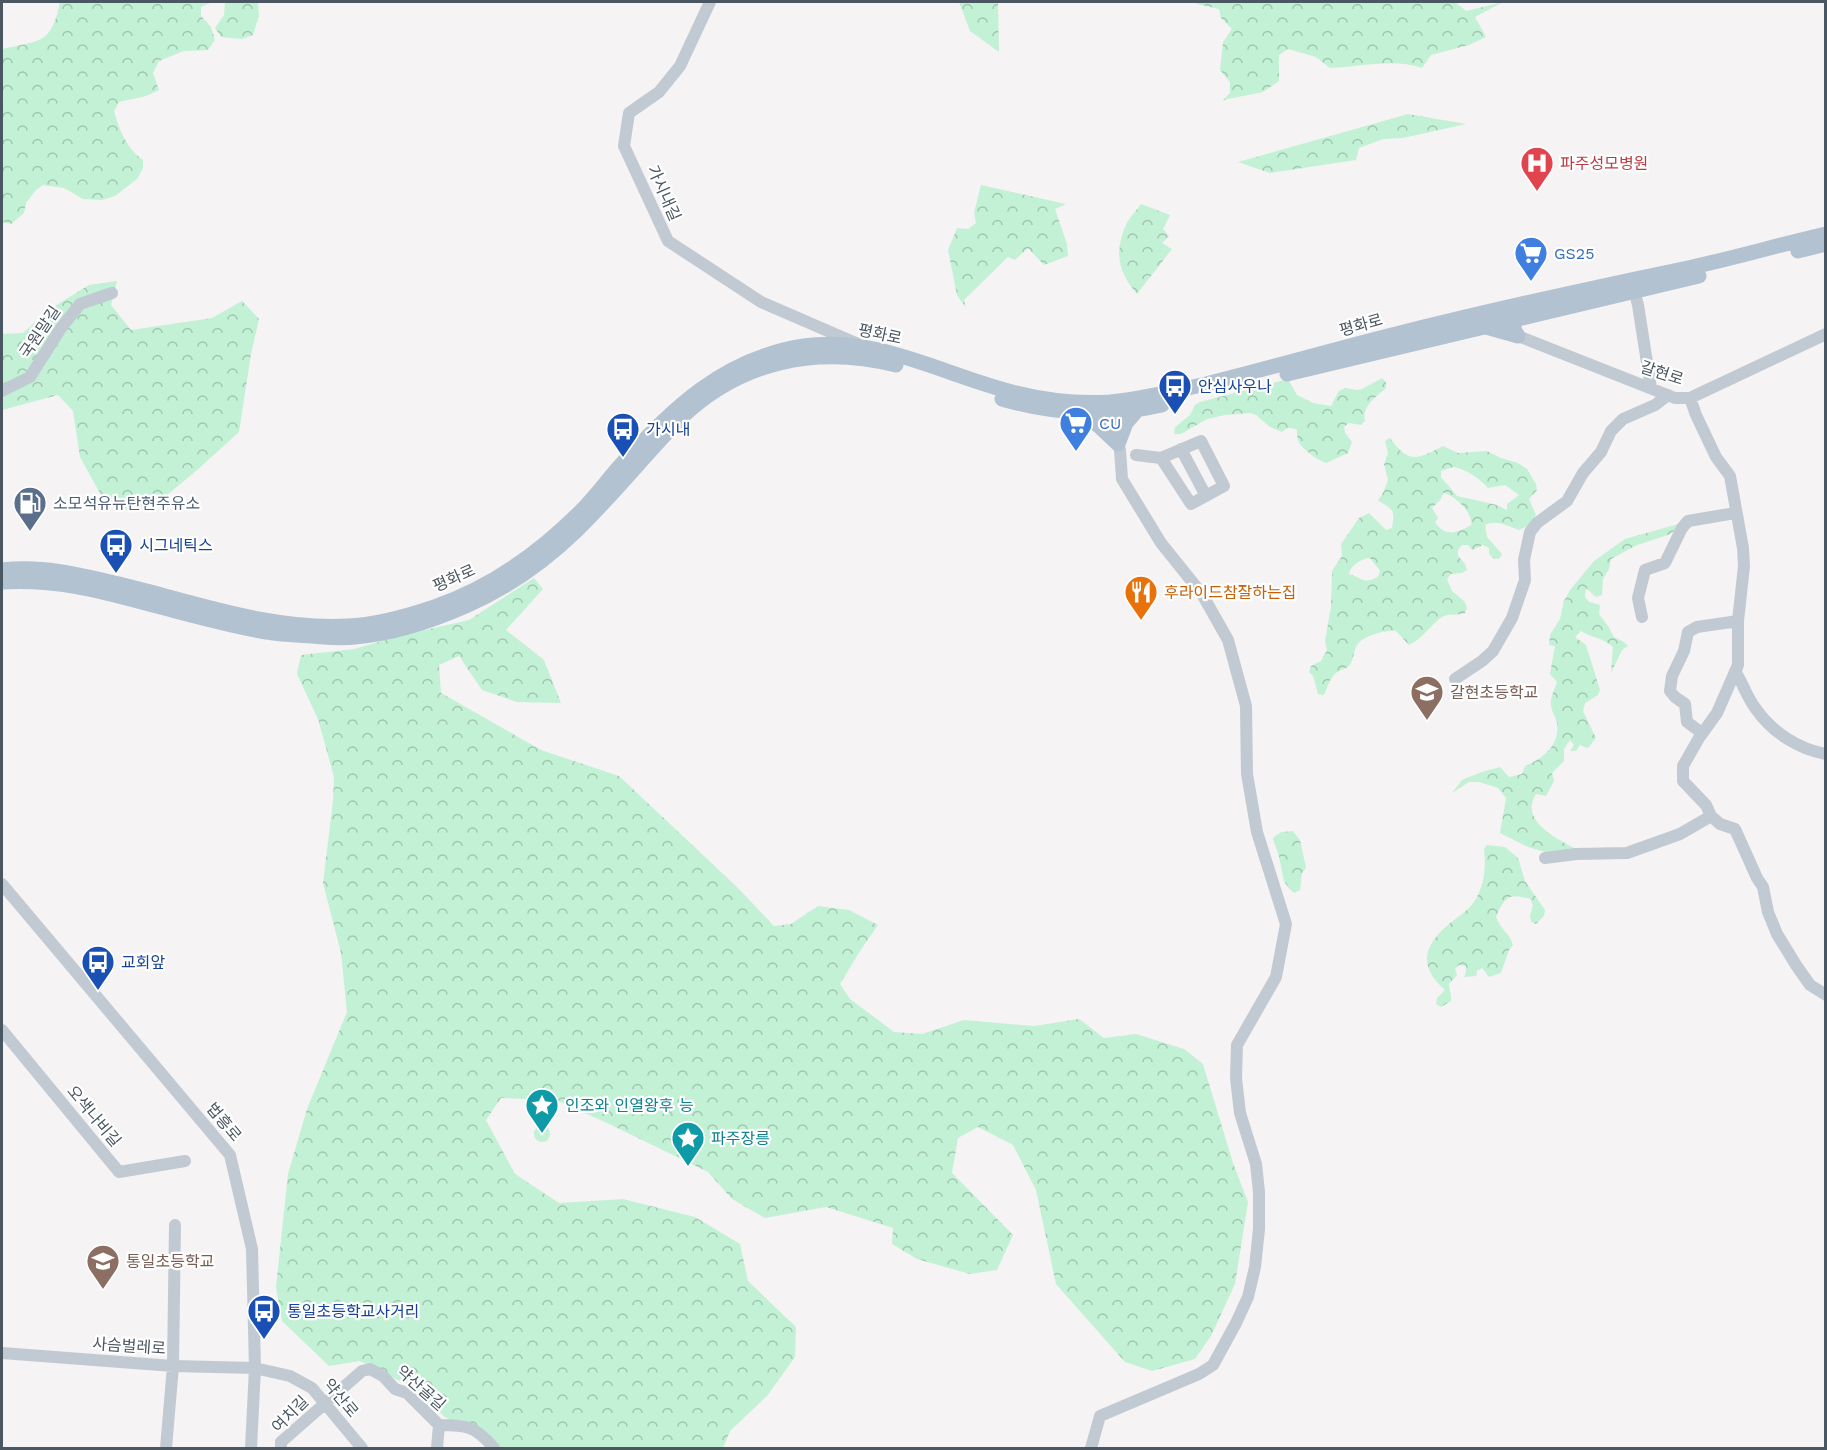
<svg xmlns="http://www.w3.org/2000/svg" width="1827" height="1450" viewBox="0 0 1827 1450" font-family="'Work Sans','Noto Sans KR',sans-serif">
<defs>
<pattern id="grass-tufts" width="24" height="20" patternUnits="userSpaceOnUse" patternTransform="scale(1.5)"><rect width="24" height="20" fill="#c3f1d5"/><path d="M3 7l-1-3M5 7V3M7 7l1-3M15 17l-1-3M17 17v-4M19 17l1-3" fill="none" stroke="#a0c6b0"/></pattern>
<pattern id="forest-crowns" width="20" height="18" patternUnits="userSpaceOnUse" patternTransform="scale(1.5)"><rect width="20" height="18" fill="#c3f1d5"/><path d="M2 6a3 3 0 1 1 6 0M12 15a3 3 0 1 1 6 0" fill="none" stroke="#a0c6b0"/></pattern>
</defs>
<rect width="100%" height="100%" fill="#f5f3f3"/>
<path fill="url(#grass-tufts)" d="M534 1134a8 8 0 1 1 16 0a8 8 0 1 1-16 0Z"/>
<path fill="url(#forest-crowns)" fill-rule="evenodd" d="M60,2H212L201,7V16L211,27L215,40L208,50L184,51L159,61L153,73L159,90L146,96L119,102L114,111C119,130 127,149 143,160V168L137,179L115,196L102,200L83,199L64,188L43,185L36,190L26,203L24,213L11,224L2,222V49C41,40 51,45 60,2Z
M225,2H258L259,16L253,35L242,39L221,37L215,28L224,15Z
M959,2H998L999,52L970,31Z
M1197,2H1455L1466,11L1503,2L1475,17L1486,37L1469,45L1431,55L1422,68C1394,58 1360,67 1330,68L1316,57L1288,49L1279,55V81L1263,92L1223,100L1230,93V82L1220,70L1223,42L1232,29L1221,18L1219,9L1197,4Z
M1408,114L1466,124L1403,138L1383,139L1359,148L1356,160L1270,173L1238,162Z
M981,185L1066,204L1055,209L1067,244L1068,256L1044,265L1028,248L1015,260L1008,257L964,300L966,308L957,295L948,250L957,228L968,229L976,223L974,213Z
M1141,204L1170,215L1163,229L1169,236L1162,243L1172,249L1137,294C1119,273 1114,254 1125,227C1128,219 1136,211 1141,204Z
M117,281L111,305L131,330L212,318L242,301L259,319L251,354L239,432L196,471L155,505L124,509L101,495L80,457L73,411L58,395L2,410V334L23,333L50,309L89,285Z
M1382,378L1386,382V388C1377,396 1361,407 1365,421L1361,425L1349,423L1344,427L1345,433L1352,442L1348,453L1326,463C1319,461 1300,448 1298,440C1297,437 1297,433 1297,430C1290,427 1287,427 1282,432L1270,427L1256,415L1250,413L1225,415L1207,419L1181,434H1174L1175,427L1190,415L1195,405L1200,402L1288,379L1297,395L1313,403L1331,406L1339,391L1345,388L1357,390L1362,389Z
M1390,438C1409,464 1416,460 1443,446L1458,453L1487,451L1501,458L1518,463L1527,469L1536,484L1537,490L1529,499L1536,515L1530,525L1519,530C1508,526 1496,519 1485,525L1487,537L1502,554L1499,559L1493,558L1489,554V548L1483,545L1472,550L1468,545H1462L1458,550V556L1465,564L1467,570L1462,573L1451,574L1447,579L1452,591L1465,602L1467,608L1465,613C1457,616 1450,613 1442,617C1430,625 1425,637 1409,645L1396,631C1387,629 1362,636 1357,645C1353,651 1354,662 1348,667C1345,669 1342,669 1339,671C1330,676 1328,686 1324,695L1318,694L1313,676L1309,672L1311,666L1321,661L1327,650L1325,641L1331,607L1332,571L1342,556L1341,544L1359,518L1369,513L1386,530L1392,528C1395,511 1394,509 1378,501L1384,491L1388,480L1384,464L1388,453L1385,441ZM1453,467C1466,469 1479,478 1488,488L1505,485L1519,495L1507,504V510L1497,505L1457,496L1441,477V471ZM1443,493C1454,494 1474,514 1471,525C1457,533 1446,538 1435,522L1438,518L1432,508L1441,499ZM1370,558L1380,571L1378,577C1363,584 1364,579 1349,574C1351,565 1360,559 1370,558Z
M1678,524L1676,529L1671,534L1637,545L1611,559L1609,569L1603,579L1602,595L1596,597L1586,588L1585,597L1589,602L1600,605L1599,614L1608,626L1614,637L1624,642L1628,646L1622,650L1611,673L1613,647C1600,636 1594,639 1581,631L1575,637L1586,645L1600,690L1598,695L1585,703L1583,711L1596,738L1588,748L1580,745L1576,751H1570L1574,745L1570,740L1564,749V761L1552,773L1554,781L1546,796L1536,794C1518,822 1561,841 1580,851L1545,852L1528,847L1500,833L1506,798L1498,788L1479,782H1469L1452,793L1462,780L1482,772L1500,767L1509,777L1522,774L1525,766C1543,758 1560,746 1557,723C1556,717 1551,711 1551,705C1550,698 1555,688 1557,682L1550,674L1555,646L1549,645L1550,635L1560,619L1564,601L1570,590L1594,561L1625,539Z
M534,578L543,589L506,630L544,660L561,703L517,702L482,690L459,656L439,665L441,693L541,750L619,776L738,888L774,926L791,924L818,906L849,910L878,925L860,951L840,984L850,999L894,1032L922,1034L964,1020L1034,1026L1079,1019L1104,1038L1136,1034L1184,1049L1203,1064L1233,1163L1248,1202L1235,1284L1211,1336L1195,1359L1152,1371L1125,1362L1056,1284L1036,1190L1013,1145L978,1127L958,1138L952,1173L1013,1235L997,1270L970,1274L917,1259L892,1244L893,1228L826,1207L765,1218L732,1199L708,1172L607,1123L556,1100L501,1098L486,1120L515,1174L559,1203L623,1199L695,1217L740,1244L748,1281L796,1327L795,1357L767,1396L730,1431L723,1448H502L445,1417L410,1386L360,1361L329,1366L282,1321L276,1287L288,1174L307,1109L347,1012L341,953L323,883L333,801L334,777L318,719L297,674L301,655L354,649L403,635L469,620Z
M1293,831L1300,840L1306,868L1302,873L1300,890L1294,893C1281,881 1284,878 1280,862C1279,854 1275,846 1273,838L1281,832Z
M1487,845L1505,847L1518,858L1525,881L1545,910L1544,916L1536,924L1531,922L1530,916L1533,905L1530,899C1508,892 1504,898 1496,917C1500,929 1509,932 1513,945L1509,950L1501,973L1489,977L1482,968L1477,971L1476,976L1464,977L1466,972V966L1459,965L1455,969L1457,975L1449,984C1449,991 1452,994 1451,1001L1441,1007L1436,1004L1437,998L1445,990C1418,966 1423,946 1449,924C1459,916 1469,910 1476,899C1485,883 1486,866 1484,849Z"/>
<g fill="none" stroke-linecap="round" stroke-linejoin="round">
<path stroke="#c1cad2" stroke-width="12" d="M710,2L680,66L659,92L629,113L624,146L668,241L761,302L858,344
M1632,283L1638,305L1651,388
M1518,336L1675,398H1690L1826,334
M2,391L30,377L61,328L80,304L112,293
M1690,398L1696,415L1716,457L1730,476L1743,548L1744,566L1738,621V665L1717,713L1699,738L1683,766V781L1706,805L1711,816L1720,824L1735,829L1757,878L1763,887L1768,912L1777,934L1796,965L1810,985L1826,995
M1181,449L1206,496
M1136,455L1161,458L1201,441L1224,486L1191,504L1161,458
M1642,617L1638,598L1645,570L1665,563L1682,528L1688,521L1735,513
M1735,671C1743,683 1747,698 1756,709C1772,732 1798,749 1826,754
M1455,679L1482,661L1493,651L1512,618L1525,580L1524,560L1530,532L1537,523L1567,501L1583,473L1601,452L1611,431L1623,419L1655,405L1668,395
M1702,733L1687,722L1685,704L1675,697L1670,691L1672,676L1684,651L1688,632L1697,627L1738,621
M1545,858L1576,854L1627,853L1680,834L1711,816
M2,884L230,1155L252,1249L255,1368L251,1448
M2,1030L119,1172L185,1161
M2,1353L173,1366L255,1368L290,1376L312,1388L362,1448
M166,1448L173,1366L175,1225
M281,1448V1442L362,1371L370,1369L383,1376L395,1389L407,1393L439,1425C467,1425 475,1426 494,1448
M437,1448L439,1425
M1091,1448L1100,1416L1199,1374L1213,1365L1236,1323L1248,1297L1255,1267L1259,1229V1192L1256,1164L1240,1113L1236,1078L1237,1045L1276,977L1286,924L1257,832L1247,774L1246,706L1228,640L1202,594L1161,543L1122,479L1120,450L1111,424L1107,405"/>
<path stroke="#b3c2d1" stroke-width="15" d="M1798,251L1826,244
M1486,327L1518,336L1513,328L1517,318
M1287,374L1699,276
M1002,399C1053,414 1110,417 1162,405
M1079,412L1100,427L1118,444L1126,423L1138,409
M2,570C45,565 85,576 127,586C200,604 271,630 348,626C377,625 407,616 434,607C490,588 539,553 581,511C594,498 606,482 619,467C671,409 724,358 804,346C876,335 944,375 1012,392C1043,400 1078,404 1110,402C1142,399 1174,391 1206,384C1270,368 1332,350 1396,334C1491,310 1587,289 1683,269C1731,259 1778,245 1826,234
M2,582C56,579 97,590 149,604C188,614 226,625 266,632C280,635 296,635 311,636C326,637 340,639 355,637C392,634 432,621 466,606C507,588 545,561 577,530C613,495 644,456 679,420C739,361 816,345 896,365"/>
</g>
<defs>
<symbol id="hospital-pin" viewBox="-11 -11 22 30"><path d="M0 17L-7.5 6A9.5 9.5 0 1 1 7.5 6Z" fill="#e0444e" stroke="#fff"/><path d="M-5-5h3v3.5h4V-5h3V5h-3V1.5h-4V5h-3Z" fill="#fff"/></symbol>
<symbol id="supermarket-pin" viewBox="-11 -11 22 30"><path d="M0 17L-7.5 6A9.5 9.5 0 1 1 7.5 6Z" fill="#3f7fe0" stroke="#fff"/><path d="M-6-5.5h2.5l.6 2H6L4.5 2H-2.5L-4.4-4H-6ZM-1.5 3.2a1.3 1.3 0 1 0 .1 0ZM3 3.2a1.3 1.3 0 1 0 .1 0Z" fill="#fff"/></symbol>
<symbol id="bus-pin" viewBox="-11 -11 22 30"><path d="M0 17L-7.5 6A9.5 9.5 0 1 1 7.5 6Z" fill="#1a4fb4" stroke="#fff"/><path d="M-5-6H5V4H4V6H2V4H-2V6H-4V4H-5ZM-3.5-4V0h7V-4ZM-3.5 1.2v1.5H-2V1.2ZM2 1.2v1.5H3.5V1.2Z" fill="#fff"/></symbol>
<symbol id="fuel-pin" viewBox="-11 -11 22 30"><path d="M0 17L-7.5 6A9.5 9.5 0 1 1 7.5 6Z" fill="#5c6f8a" stroke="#fff"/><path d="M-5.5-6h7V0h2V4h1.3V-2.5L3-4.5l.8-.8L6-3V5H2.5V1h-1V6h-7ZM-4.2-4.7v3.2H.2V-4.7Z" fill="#fff"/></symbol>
<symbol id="restaurant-pin" viewBox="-11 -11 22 30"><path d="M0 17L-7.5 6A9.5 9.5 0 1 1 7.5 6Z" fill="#e8710a" stroke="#fff"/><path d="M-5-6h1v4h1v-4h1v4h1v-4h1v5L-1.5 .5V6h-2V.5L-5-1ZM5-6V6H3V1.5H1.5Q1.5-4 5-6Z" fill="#fff"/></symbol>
<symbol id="school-pin" viewBox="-11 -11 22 30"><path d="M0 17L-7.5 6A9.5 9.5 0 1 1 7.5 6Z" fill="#8d6e63" stroke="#fff"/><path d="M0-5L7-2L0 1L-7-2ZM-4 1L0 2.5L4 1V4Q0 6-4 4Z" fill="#fff"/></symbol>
<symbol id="sight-pin" viewBox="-11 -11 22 30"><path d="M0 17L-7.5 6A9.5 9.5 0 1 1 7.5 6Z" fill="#0f9aa8" stroke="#fff"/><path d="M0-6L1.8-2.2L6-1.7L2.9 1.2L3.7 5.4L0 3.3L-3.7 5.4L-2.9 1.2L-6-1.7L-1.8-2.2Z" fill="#fff"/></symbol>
</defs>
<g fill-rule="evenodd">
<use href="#hospital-pin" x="1518" y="144" width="38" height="52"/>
<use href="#supermarket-pin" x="1512" y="234" width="38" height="52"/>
<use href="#bus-pin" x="1156" y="367" width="38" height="52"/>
<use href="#supermarket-pin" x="1057" y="404" width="38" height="52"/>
<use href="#bus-pin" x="604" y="410" width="38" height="52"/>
<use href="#fuel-pin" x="11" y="484" width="38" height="52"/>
<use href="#bus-pin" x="97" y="526" width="38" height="52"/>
<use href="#restaurant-pin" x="1122" y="573" width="38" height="52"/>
<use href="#school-pin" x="1408" y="673" width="38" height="52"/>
<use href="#bus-pin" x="79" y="943" width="38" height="52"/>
<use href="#sight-pin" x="523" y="1086" width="38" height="52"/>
<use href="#sight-pin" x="669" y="1119" width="38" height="52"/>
<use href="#school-pin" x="84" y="1242" width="38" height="52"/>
<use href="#bus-pin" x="245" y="1292" width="38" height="52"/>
</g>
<g text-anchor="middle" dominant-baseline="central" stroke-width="4.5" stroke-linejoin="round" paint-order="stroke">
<g font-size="16" fill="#be3a42" stroke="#fff" text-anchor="start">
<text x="1560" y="163">파주성모병원</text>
</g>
<g font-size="16" fill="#4a5661" stroke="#fff">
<text transform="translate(664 193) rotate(66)">가시내길</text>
<text transform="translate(1361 325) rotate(-16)">평화로</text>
<text transform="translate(40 332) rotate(-56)">국원말길</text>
<text transform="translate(880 334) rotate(12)">평화로</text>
<text transform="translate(1662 373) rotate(18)">갈현로</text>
<text transform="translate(454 578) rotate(-24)">평화로</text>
<text transform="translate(94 1116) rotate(50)">오색나비길</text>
<text transform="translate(224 1122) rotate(50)">법흥로</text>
<text transform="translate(129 1346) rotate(4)">사슴벌레로</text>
<text transform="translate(421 1388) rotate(41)">약산골길</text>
<text transform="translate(341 1398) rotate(50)">약산로</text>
<text transform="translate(290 1414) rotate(-45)">여치길</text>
</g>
<g font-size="16" fill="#366cbe" stroke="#fff" text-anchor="start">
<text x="1554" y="253">GS25</text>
<text x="1099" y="423">CU</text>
</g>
<g font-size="16" fill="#164399" stroke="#fff" text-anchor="start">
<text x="1198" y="386">안심사우나</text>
<text x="646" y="429">가시내</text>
<text x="139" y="545">시그네틱스</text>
<text x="121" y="962">교회앞</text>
<text x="287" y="1311">통일초등학교사거리</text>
</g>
<g font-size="16" fill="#4e5e75" stroke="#fff" text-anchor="start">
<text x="53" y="503">소모석유뉴탄현주유소</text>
</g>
<g font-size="16" fill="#c56008" stroke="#fff" text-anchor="start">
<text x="1164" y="592">후라이드참잘하는집</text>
</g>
<g font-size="16" fill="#785e54" stroke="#fff" text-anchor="start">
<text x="1450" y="692">갈현초등학교</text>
<text x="126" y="1261">통일초등학교</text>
</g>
<g font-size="16" fill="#0d838f" stroke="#fff" text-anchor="start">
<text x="565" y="1105">인조와 인열왕후 능</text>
<text x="711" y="1138">파주장릉</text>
</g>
</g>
<rect width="1827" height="1450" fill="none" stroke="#4a5661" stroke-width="6"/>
</svg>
